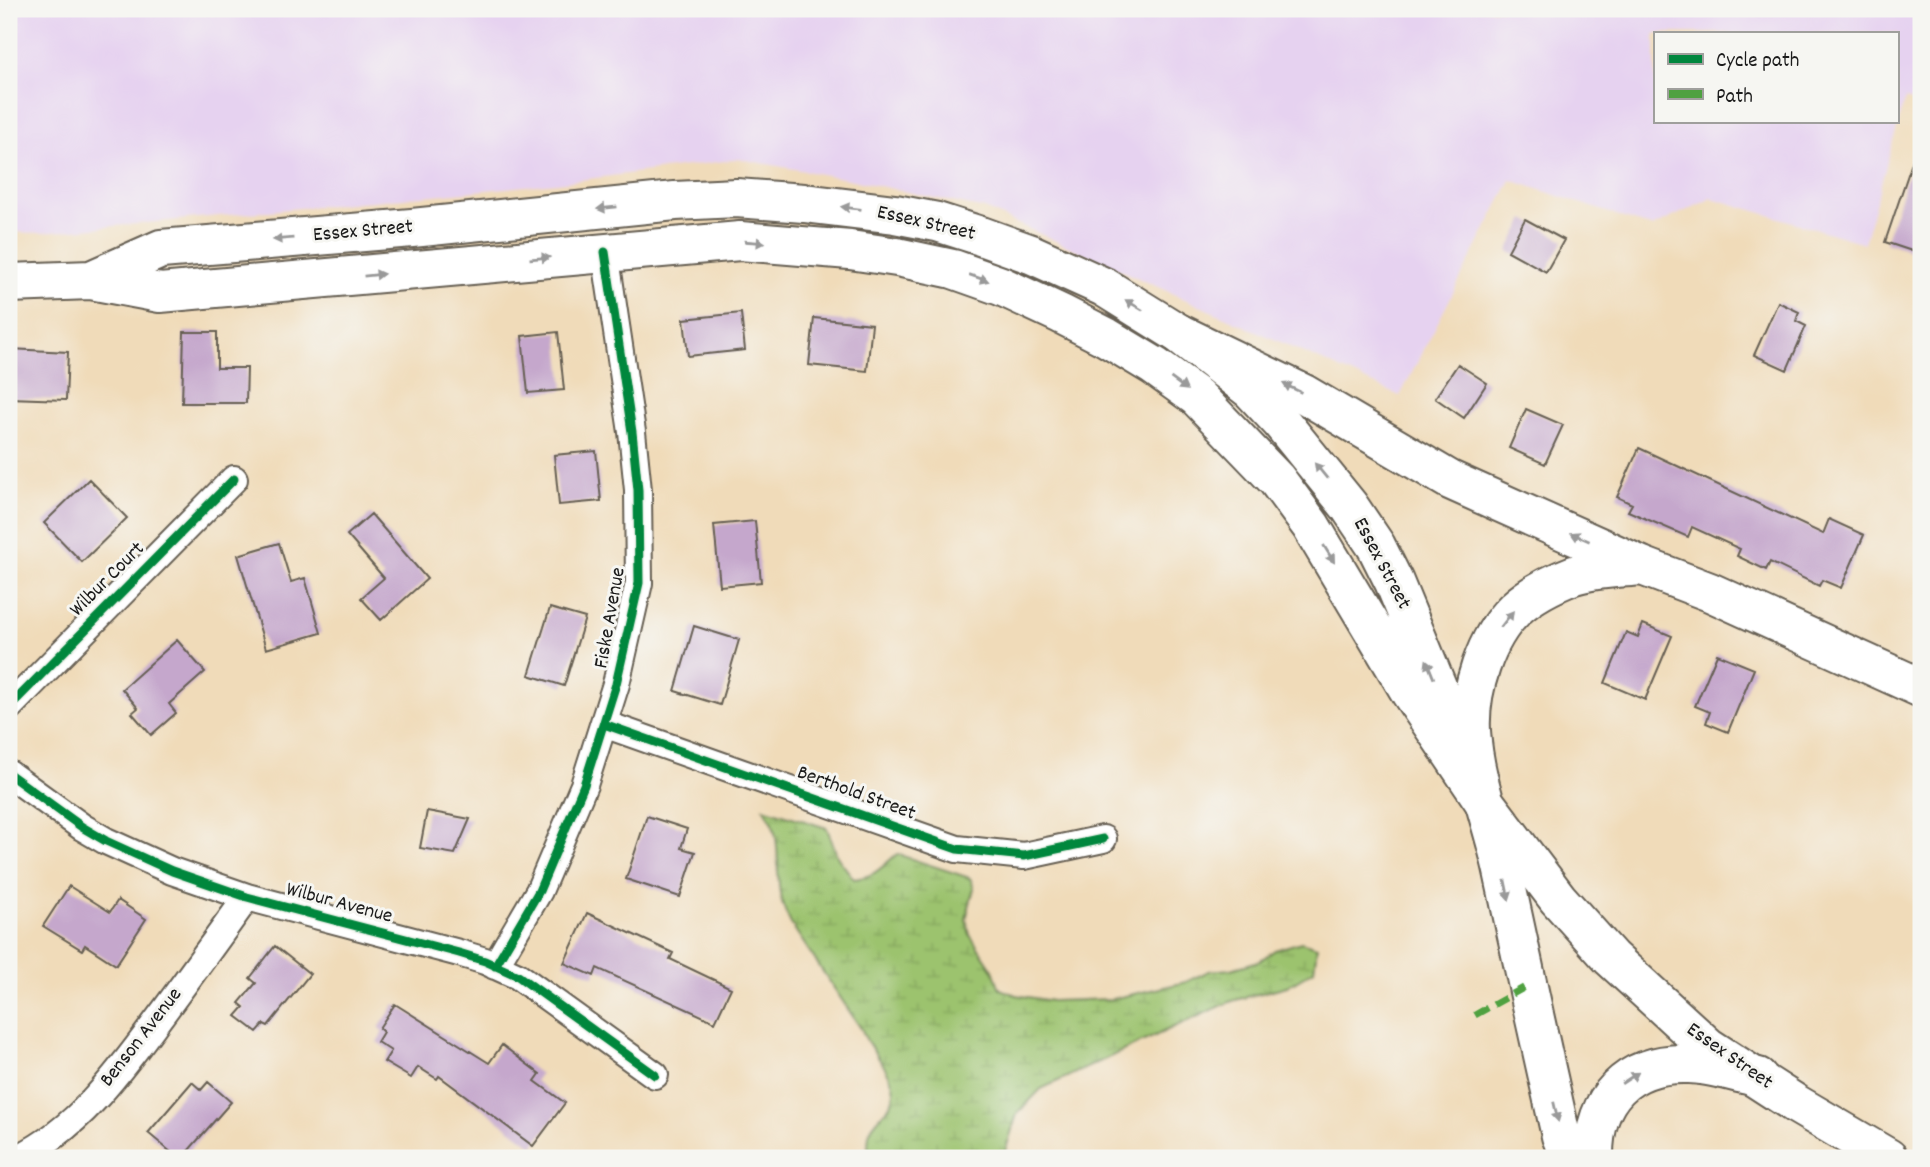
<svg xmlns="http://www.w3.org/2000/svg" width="1930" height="1167" viewBox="0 0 1930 1167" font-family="Dekko,sans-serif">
<defs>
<pattern id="wetland-marsh" width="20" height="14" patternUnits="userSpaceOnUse" patternTransform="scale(1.75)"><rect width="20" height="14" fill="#9cc36e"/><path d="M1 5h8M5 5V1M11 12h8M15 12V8" fill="none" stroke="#86a75f"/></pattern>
</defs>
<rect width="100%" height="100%" fill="#f6f6f2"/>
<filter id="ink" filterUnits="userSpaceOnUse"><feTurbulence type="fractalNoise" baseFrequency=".0143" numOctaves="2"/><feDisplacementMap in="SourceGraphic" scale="14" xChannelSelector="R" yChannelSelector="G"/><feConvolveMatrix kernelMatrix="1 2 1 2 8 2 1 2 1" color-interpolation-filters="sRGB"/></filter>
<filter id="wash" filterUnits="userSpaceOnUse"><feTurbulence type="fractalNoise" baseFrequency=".00686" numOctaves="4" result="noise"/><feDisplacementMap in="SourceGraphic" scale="28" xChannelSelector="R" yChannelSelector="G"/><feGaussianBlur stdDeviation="1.57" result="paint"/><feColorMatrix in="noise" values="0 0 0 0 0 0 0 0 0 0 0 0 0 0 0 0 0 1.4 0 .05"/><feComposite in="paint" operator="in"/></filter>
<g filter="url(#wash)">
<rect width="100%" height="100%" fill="#f0dbb9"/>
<path fill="#e6d2f0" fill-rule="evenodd" d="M9,9H1921V103L1905,99L1864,243L1712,198L1652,227L1511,180L1400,396L985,209L848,179L740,159L557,183L42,233L9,232ZM1655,33H1897V121H1655Z"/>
<path fill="url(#wetland-marsh)" stroke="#5c7045" stroke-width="2" d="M764,808L827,828L838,858L854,879C877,876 880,868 897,854L970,878L974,888L966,919L970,935L993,970L1000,989L1016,995L1052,1001L1112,999L1186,982L1209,971L1231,969L1259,961L1275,950L1301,942L1317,947L1314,970L1287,986L1232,1001L1176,1026L1041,1089L1017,1114L1003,1158H867C869,1150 867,1139 870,1131C877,1114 901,1107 892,1082C886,1063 868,1049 862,1030L791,924C786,914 781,904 780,893C775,863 783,834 764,808Z"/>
<g id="blocks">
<path fill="#c5a7cc" d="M1917,148L1921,149V254L1885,242Z
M1525,219L1564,240L1546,272L1508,251Z
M1778,302L1799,312L1796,321L1806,326L1787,370L1754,355Z
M741,313L745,350L688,356L684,319Z
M814,318L872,324L867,371L809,365Z
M184,332H217V368H247L246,403H182Z
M558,332L564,390L528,393L522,336Z
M10,349L68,352L66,400L9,398Z
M1458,364L1487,383L1464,418L1435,398Z
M1526,409L1563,425L1545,464L1509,448Z
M1639,448L1823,534L1829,519L1864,535L1841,588L1822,580L1819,586L1770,562L1766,570L1737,556L1740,549L1692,527L1688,537L1628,511L1632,504L1617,497Z
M596,451L601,501L559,505L554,455Z
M89,479L127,518L82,562L44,523Z
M371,514L427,579L381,620L361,598L384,578L347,535Z
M755,521L761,582L720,586L714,525Z
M279,543L291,582L305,578L321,633L266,649L238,555Z
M550,608L585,618L564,686L529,675Z
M1643,624L1672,636L1645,700L1605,683L1626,632L1638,637Z
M694,626L739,640L720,705L675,691Z
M177,640L205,672L169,704L176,713L151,735L132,713L138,708L122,689Z
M1717,654L1754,669L1728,732L1706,723L1710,712L1695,706Z
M427,811L470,819L455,854L420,848Z
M647,816L687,829L681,848L695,852L680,897L626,879Z
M69,886L110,912L118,900L146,919L116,965L85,945L82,950L43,926Z
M587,913L673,953L670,959L731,988L715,1022L597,968L594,976L564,963Z
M275,946L310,974L268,1026L264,1024L257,1032L236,1016L244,1007L239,1003L256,983L250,978Z
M395,1004L489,1063L502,1045L540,1074L535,1081L565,1103L533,1146L439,1076L437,1079L418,1067L411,1078L384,1062L391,1051L377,1042L383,1032L379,1028Z
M192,1082L201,1090L208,1082L231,1102L182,1158H178L148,1133Z"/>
</g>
</g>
<g filter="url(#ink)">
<use href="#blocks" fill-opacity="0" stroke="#665f53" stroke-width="2"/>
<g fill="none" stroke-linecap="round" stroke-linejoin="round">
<defs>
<path id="minor" d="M9,707L234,479
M604,724L957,849L1024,856L1103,839
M9,774L82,827L106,841L172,871L247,897L459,953L485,961L518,976L655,1075
M495,966L539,891L584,785L616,684L639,583L638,490L632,432L605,252
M18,1158C82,1127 123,1066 165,1010C192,973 220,935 247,897"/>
<path id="secondary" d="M91,280L161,249L412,228L675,201L736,198L804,203L895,214L937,222L981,236L1031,254L1104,287L1178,333L1251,390L1281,422L1349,506L1376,546L1394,582L1455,730
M9,283L91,280L160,293L740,241L850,250L897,257L953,269L1001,286L1061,314L1106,337L1154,366L1197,397L1277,480L1311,526L1410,692L1483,800L1558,899L1611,958L1708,1047L1796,1104L1888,1158"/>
<path id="trunk" d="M1178,333L1304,394L1450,480L1642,566L1710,592L1921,688
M1570,1158L1561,1136C1541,1048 1522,959 1503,871C1493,825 1474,779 1471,731C1469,691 1485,638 1515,609C1531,594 1553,583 1574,575C1595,568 1621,568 1642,566
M1594,1158C1593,1099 1627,1062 1688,1064C1711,1064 1735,1073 1758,1077"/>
</defs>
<use href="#minor" stroke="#665f53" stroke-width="30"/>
<use href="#secondary" stroke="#665f53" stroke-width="42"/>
<use href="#trunk" stroke="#665f53" stroke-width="42"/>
<use href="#minor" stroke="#fff" stroke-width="26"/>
<use href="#secondary" stroke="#fff" stroke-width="38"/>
<use href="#trunk" stroke="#fff" stroke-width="38"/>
<path stroke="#4fa141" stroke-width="7" stroke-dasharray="14 7" stroke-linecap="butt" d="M1475,1015L1527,986"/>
<defs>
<path id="cycleway" d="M9,707L234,479
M604,724L957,849L1024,856L1103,839
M9,774L82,827L106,841L172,871L247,897L459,953L485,961L518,976L655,1075
M495,966L539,891L584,785L616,684L639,583L638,490L632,432L605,252"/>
</defs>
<use href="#cycleway" stroke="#f6f6f2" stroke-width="13"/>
<use href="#cycleway" stroke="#00873e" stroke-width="9"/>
</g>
<defs><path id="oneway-solid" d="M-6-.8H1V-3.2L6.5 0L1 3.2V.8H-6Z" transform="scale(1.75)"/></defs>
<g fill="#999">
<use href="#oneway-solid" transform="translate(607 208) rotate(174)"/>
<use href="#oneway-solid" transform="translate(851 208) rotate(-173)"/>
<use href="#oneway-solid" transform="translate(283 239) rotate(175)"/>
<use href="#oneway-solid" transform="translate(755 242) rotate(4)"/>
<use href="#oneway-solid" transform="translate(540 258) rotate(-5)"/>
<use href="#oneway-solid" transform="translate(374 275) rotate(-6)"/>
<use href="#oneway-solid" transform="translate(979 278) rotate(19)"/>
<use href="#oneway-solid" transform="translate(1134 305) rotate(-149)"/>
<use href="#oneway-solid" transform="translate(1179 384) rotate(36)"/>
<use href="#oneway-solid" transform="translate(1292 388) rotate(-154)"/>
<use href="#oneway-solid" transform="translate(1321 471) rotate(-129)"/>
<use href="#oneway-solid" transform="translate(1580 537) rotate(-156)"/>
<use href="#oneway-solid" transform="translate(1329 554) rotate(58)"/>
<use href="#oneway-solid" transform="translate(1507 619) rotate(-52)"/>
<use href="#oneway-solid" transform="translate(1430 669) rotate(-112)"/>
<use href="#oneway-solid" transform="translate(1507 890) rotate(78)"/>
<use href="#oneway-solid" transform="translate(1630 1078) rotate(-33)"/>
<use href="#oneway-solid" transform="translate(1556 1112) rotate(77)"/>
</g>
</g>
<g text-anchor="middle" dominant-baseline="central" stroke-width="6" stroke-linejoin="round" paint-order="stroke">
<g font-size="21" fill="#1c1c1c" stroke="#f6f6f2">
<text transform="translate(926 224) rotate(13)">Essex Street</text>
<text transform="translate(363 232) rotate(-5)">Essex Street</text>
<text transform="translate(1381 564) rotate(62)">Essex Street</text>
<text transform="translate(108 580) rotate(-45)">Wilbur Court</text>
<text transform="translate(611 618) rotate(-80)">Fiske Avenue</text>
<text transform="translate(856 794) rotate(20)">Berthold Street</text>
<text transform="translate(339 904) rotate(15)">Wilbur Avenue</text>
<text transform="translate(142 1038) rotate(-52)">Benson Avenue</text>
<text transform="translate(1729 1057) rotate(35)">Essex Street</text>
</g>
</g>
<rect width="1930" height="1167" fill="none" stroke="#f6f6f2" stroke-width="35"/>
<rect x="1654" y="32" width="245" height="91" fill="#f6f6f2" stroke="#9f9f9c" stroke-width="2"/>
<rect x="1668" y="54" width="35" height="10" fill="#00873e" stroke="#9f9f9c" stroke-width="2"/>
<text x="1716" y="66" font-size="21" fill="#1c1c1c">Cycle path</text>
<rect x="1668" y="89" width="35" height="10" fill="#4fa141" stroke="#9f9f9c" stroke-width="2"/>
<text x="1716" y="102" font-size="21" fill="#1c1c1c">Path</text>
</svg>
